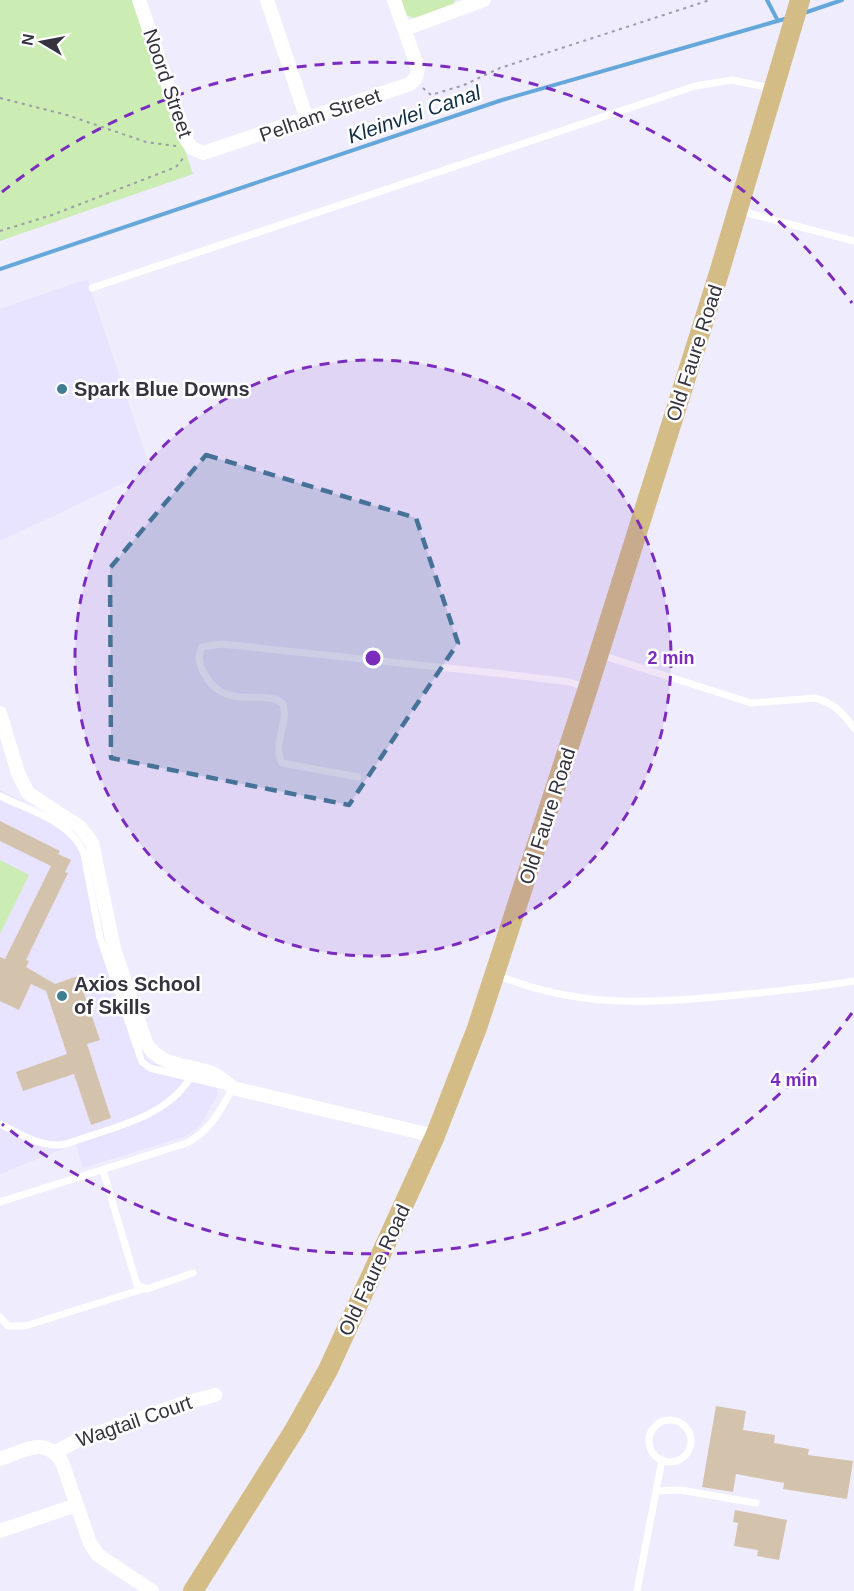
<svg xmlns="http://www.w3.org/2000/svg" width="854" height="1591" viewBox="0 0 854 1591" font-family="Arial,sans-serif">
<rect width="100%" height="100%" fill="#efedfd"/>
<path fill="#e8e3ff" d="M87,279L151,470L0,541V309Z
M0,790L69,825L84,842L90,857L105,938L146,1058L153,1063L212,1078L217,1087V1096L200,1126L186,1136L83,1168L76,1144L0,1174Z"/>
<path fill="#cbecb2" d="M0,0H135L193,174L0,241Z
M400,0H455L453,5L414,18L406,15Z
M0,860L29,875L0,934Z"/>
<g fill="none" stroke-linecap="round" stroke-linejoin="round">
<path stroke="#66a7db" stroke-width="4" d="M767,0L778,21
M804,13L842,0
M0,269L502,100L788,18"/>
</g>
<path fill="#d4c3ac" d="M0,821L60,851L58,854L71,860L65,872L68,873L26,960L29,961L26,967L55,984L78,976L100,1040L87,1044L111,1118L91,1125L74,1074L23,1091L16,1072L67,1054L46,991L31,984L19,1010L0,1001V957L5,959L51,866L0,841Z
M716,1406L746,1411L743,1430L775,1435L774,1443L809,1449L808,1455L853,1461L847,1499L783,1489L784,1483L736,1474L733,1492L702,1487Z
M735,1510L787,1520L779,1560L757,1556L758,1550L734,1546L738,1523L733,1522Z"/>
<g fill="none" stroke-linecap="round" stroke-linejoin="round">
<path stroke="#9c9aa7" stroke-width="2" stroke-dasharray="3 4.5" stroke-linecap="butt" d="M423,88L431,95L464,85L500,68L710,0
M0,98L67,115L146,142L176,146
M0,231L52,215L176,167L184,157"/>
<path stroke="#fff" stroke-width="7" d="M740,211L854,241
M92,288L695,86L732,80L771,88
M601,655L751,703L815,698C834,703 843,713 854,728
M358,777L282,763C272,744 289,723 283,704C267,687 225,714 204,673C199,664 197,657 202,647L222,644L504,674L570,682L586,688
M0,796C28,810 73,822 84,854L100,938L142,1062L150,1068L233,1088C219,1112 212,1129 187,1143L0,1202
M497,975C575,1007 645,1004 727,996C770,992 812,988 854,981
M0,1124C21,1134 42,1149 66,1144C109,1128 165,1119 190,1078
M103,1170L137,1285L147,1289L193,1273
M0,1317L8,1326H25L143,1289
M649 1441a21 21 0 1 1 42 0a21 21 0 1 1-42 0Z
M657,1491L680,1490L756,1503
M637,1591L662,1460"/>
<path stroke="#fff" stroke-width="14" d="M139,0L187,141L192,148L203,153L410,84L416,78L418,68L394,0
M267,0L307,119
M405,29L484,0
M0,713L18,773L28,793L80,827L92,843L114,949L146,1043C161,1067 185,1064 209,1072C218,1075 226,1082 233,1088L435,1136
M56,1452L80,1439L178,1405L215,1395
M0,1459C24,1451 45,1435 62,1462L90,1543L98,1555L152,1591
M0,1531L76,1505"/>
<path stroke="#d3bc86" stroke-width="20" d="M193,1591L295,1429L328,1370L435,1136L477,1028L588,688L719,273L800,0"/>
</g>
<path fill="#3f7d92" fill-opacity="0.2" stroke="#3f7d92" stroke-width="4.5" stroke-dasharray="12 8" stroke-linejoin="round" d="M206,455L416,518L458,643L349,805L111,758L110,568Z"/>
<circle cx="373" cy="658" r="298" fill="#7b2cbf" fill-opacity=".12"/>
<g fill="none" stroke="#7b2cbf" stroke-width="3" stroke-dasharray="10 8">
<circle cx="373" cy="658" r="298"/>
<path d="M852 1013A596 596 0 0 1 2 1124M2 192A596 596 0 0 1 852 303"/>
</g>
<g fill="#3f7d92" stroke="#fff" stroke-width="2">
<circle cx="62" cy="389" r="6"/>
<circle cx="62" cy="996" r="6"/>
</g>
<g text-anchor="middle" dominant-baseline="central" stroke-width="5" stroke-linejoin="round" paint-order="stroke">
<g font-size="20" fill="#35333d" stroke="#fff">
<text transform="translate(168 83) rotate(71)">Noord Street</text>
<text transform="translate(320 115) rotate(-19)">Pelham Street</text>
<text transform="translate(694 353) rotate(-72)">Old Faure Road</text>
<text transform="translate(547 816) rotate(-72)">Old Faure Road</text>
<text transform="translate(374 1270) rotate(-65)">Old Faure Road</text>
<text transform="translate(134 1421) rotate(-19)">Wagtail Court</text>
</g>
<g font-size="20" font-weight="bold" fill="#35333d" stroke="#fff" text-anchor="start">
<text x="74" y="389">Spark Blue Downs</text>
<text x="74" y="984">Axios School<tspan x="74" dy="23">of Skills</tspan></text>
</g>
<g font-size="21" font-style="italic" fill="#132f45" stroke="#fff">
<text transform="translate(414 114) rotate(-19)">Kleinvlei Canal</text>
</g>
</g>
<circle cx="373" cy="658" r="9" fill="#7b2cbf" stroke="#fff" stroke-width="3"/>
<g font-size="18" text-anchor="middle" font-weight="bold" fill="#7b2cbf" stroke="#fff" stroke-width="5" stroke-linejoin="round" paint-order="stroke">
<text x="671" y="664">2 min</text>
<text x="794" y="1086">4 min</text>
</g>
<g transform="translate(42 42) rotate(280)" stroke="#ffffff" stroke-width="4.5" paint-order="stroke">
<path d="M0-4.5L10 22L0 15L-10 22Z" fill="#35333d"/>
<text y="-9" font-size="16" font-weight="bold" text-anchor="middle" fill="#35333d">N</text>
</g>
</svg>
